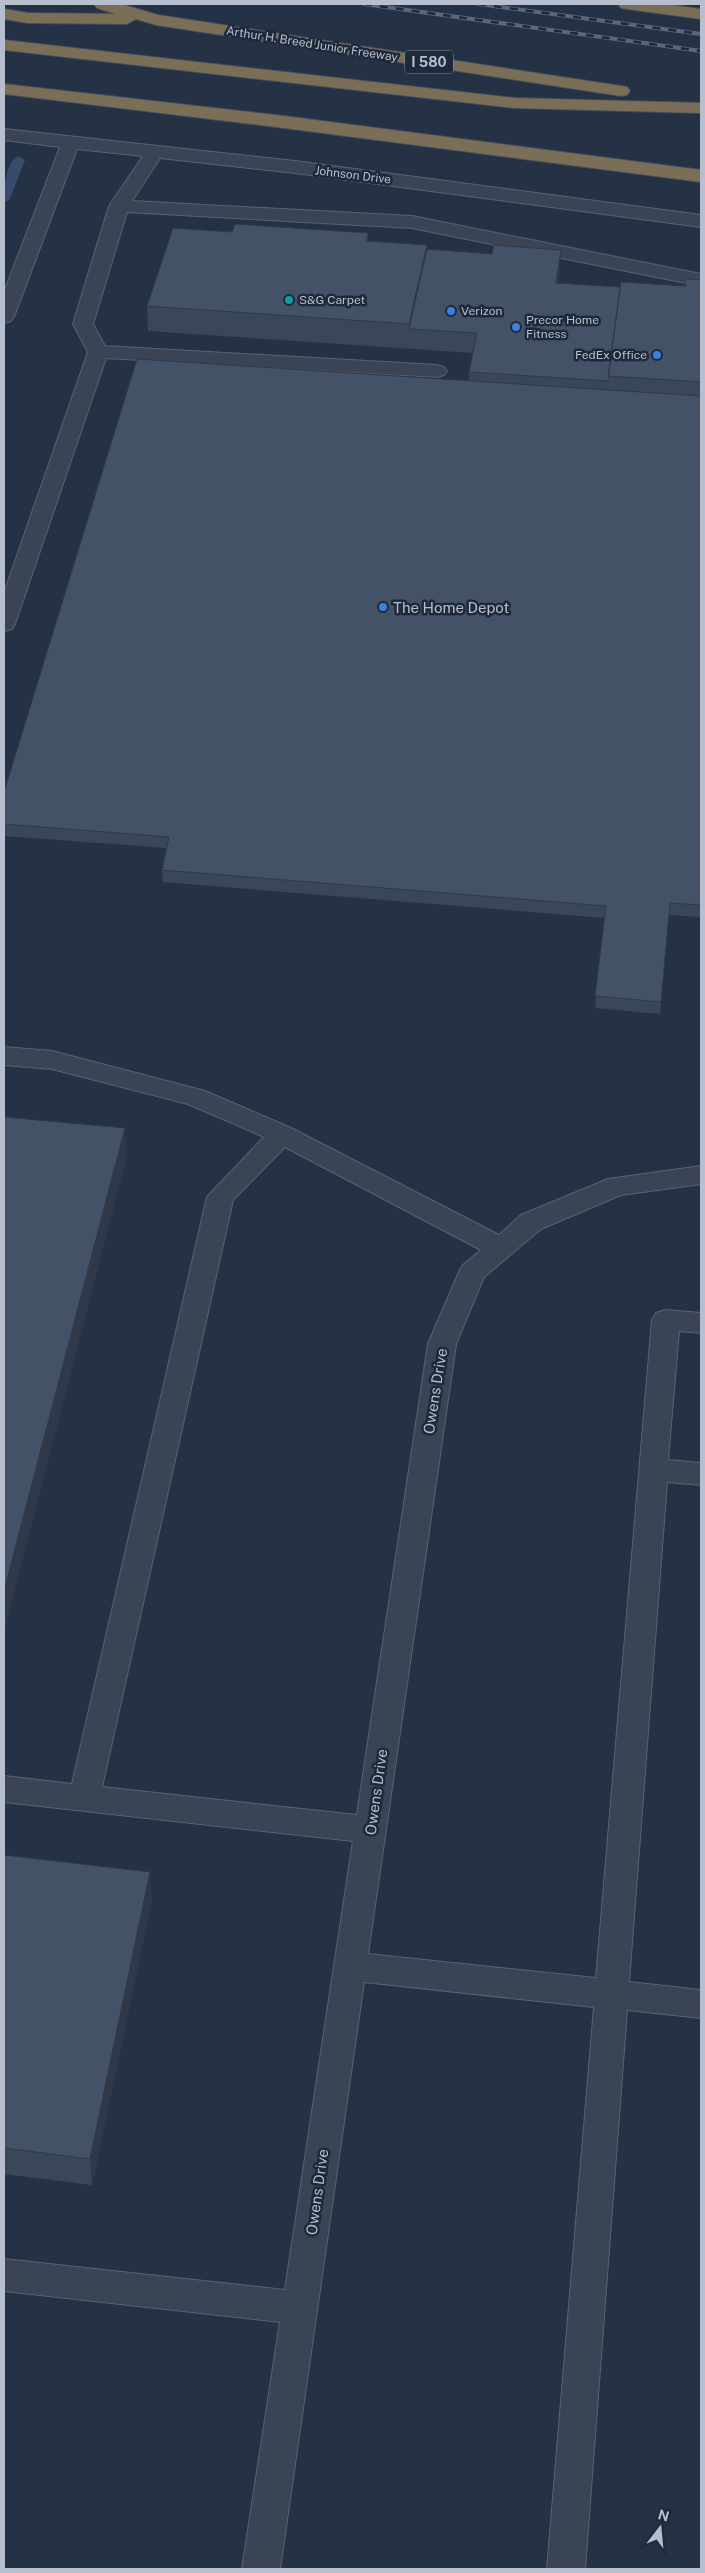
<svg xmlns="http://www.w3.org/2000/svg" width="705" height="2573" viewBox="0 0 705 2573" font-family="'Public Sans',sans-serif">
<rect width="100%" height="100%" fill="#253245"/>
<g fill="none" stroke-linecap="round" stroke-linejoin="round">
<path fill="#374c6d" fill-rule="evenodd" d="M19,156L25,160L10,199L4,203C4,191 5,160 19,156Z"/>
<defs>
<path id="minor" d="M4,129L295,161L701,215V227L295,173L160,158L132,201L412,216L701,274V286L412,228L127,212L93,324L105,346L437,365L444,367L447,371L444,375L437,377L106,358L15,624L12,629L4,631V593L88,352L73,324L109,206L143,156L77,149L14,317L11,321L4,323V292L60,147L4,140Z
M4,1047L52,1051L205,1091L291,1128L499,1235L521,1215L608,1179L701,1166V1184L621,1195L541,1229L484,1277L456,1344L368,1954L596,1978L652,1320L656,1313L666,1310L701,1313V1333L679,1331L668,1460L701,1463V1485L667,1482L629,1982L701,1990V2018L627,2010L585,2569H547L594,2007L364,1982L280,2569H242L280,2322L4,2291V2259L285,2290L353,1841L4,1802V1776L72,1784L207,1197L264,1137L188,1104L52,1069L4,1065ZM285,1147L481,1250L463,1265L459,1272L428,1344L357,1815L102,1787L233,1200Z"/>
<path id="highway" d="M94,4H121L158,15L621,86L627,87L630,91L627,95L621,96L156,25L136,19L127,24L28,23L4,19V9L28,13L116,14L97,8Z
M618,4H664L701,9V19L627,9L621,8Z
M4,40L514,98L701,103V113L514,108L4,50Z
M4,84L284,116L701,170V182L284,128L4,94Z"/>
</defs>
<use href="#minor" stroke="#586272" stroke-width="2"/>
<use href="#highway" stroke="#444f5f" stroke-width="2"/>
<use href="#minor" fill="#3a4455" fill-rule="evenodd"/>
<use href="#highway" fill="#7b6e56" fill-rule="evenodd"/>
<defs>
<path id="rail" d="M364,4L701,51
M478,4L701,34"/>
</defs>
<use href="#rail" stroke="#5b687c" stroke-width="4"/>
<use href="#rail" stroke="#1e293a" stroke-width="2.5" stroke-dasharray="8" stroke-linecap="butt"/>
</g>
<path fill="#3a4759" d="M232,232L368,233V241L427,245V249L560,269L558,283L620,287L685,286L701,280V917L669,915L660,1014L595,1008L604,918L163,882L162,870L166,848L4,836V792L469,381V372L473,353L148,331L147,306Z
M4,1855L152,1899L92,2185L4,2174Z"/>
<path fill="#303949" d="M427,245L426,269L409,329V324Z
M561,250L560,269L555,302L556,283Z
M125,1128L127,1156L4,1632V1591Z
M150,1872L152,1899L92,2185L90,2159Z"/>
<path fill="#445268" stroke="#303949" d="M235,224L368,233L366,241L427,245L409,324L147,306L173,228L232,232Z
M494,245L561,250L556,283L620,287L608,381L469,372L477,333L409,329L427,249L492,254Z
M685,279L701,280V382L608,376L621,282L685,286Z
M137,359L701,396V905L670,903L661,1002L595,996L606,906L162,870L169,837L4,824V792Z
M4,1117L125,1128L4,1591Z
M4,1855L150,1872L90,2159L4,2148Z"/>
<circle fill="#0f9aa8" stroke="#1e293a" stroke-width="2" cx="289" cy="300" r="5"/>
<g fill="#3f7fe0" stroke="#1e293a" stroke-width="2">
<circle cx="451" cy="311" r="5"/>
<circle cx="516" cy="327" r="5"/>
<circle cx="657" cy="355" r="5"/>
<circle cx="383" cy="607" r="5"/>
</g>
<g text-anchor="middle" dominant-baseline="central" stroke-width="5" stroke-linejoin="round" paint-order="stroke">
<g font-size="12" fill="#b7bfce" stroke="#1e293a">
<text transform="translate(312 44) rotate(9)">Arthur H. Breed Junior Freeway</text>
<text transform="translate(353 175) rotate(7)">Johnson Drive</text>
</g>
<g font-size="12" fill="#b7bfce" stroke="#1e293a" text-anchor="start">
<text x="299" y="300">S&amp;G Carpet</text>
<text x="461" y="311">Verizon</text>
<text x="526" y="320">Precor Home<tspan x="526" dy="14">Fitness</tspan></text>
<text x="647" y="355" text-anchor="end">FedEx Office</text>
</g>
<rect fill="#1e293a" stroke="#8992a2" stroke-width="1" x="405" y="50.5" width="48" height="23" rx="4"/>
<g font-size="14" font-weight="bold" fill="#b7bfce">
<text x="429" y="62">I 580</text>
</g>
<g font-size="15" fill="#b7bfce" stroke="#1e293a" text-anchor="start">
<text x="393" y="607">The Home Depot</text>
</g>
<g font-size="15" fill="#b7bfce" stroke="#1e293a">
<text transform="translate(435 1391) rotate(-81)">Owens Drive</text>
<text transform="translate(376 1792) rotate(-82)">Owens Drive</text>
<text transform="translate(317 2192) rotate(-82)">Owens Drive</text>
</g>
</g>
<rect width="705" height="2573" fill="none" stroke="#b7bfce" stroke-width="10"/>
<g transform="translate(660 2528) rotate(16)" stroke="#1e293a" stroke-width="4" paint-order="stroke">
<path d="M0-4L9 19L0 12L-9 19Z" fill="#b7bfce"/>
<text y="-8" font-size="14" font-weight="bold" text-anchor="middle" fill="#b7bfce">N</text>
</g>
</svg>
